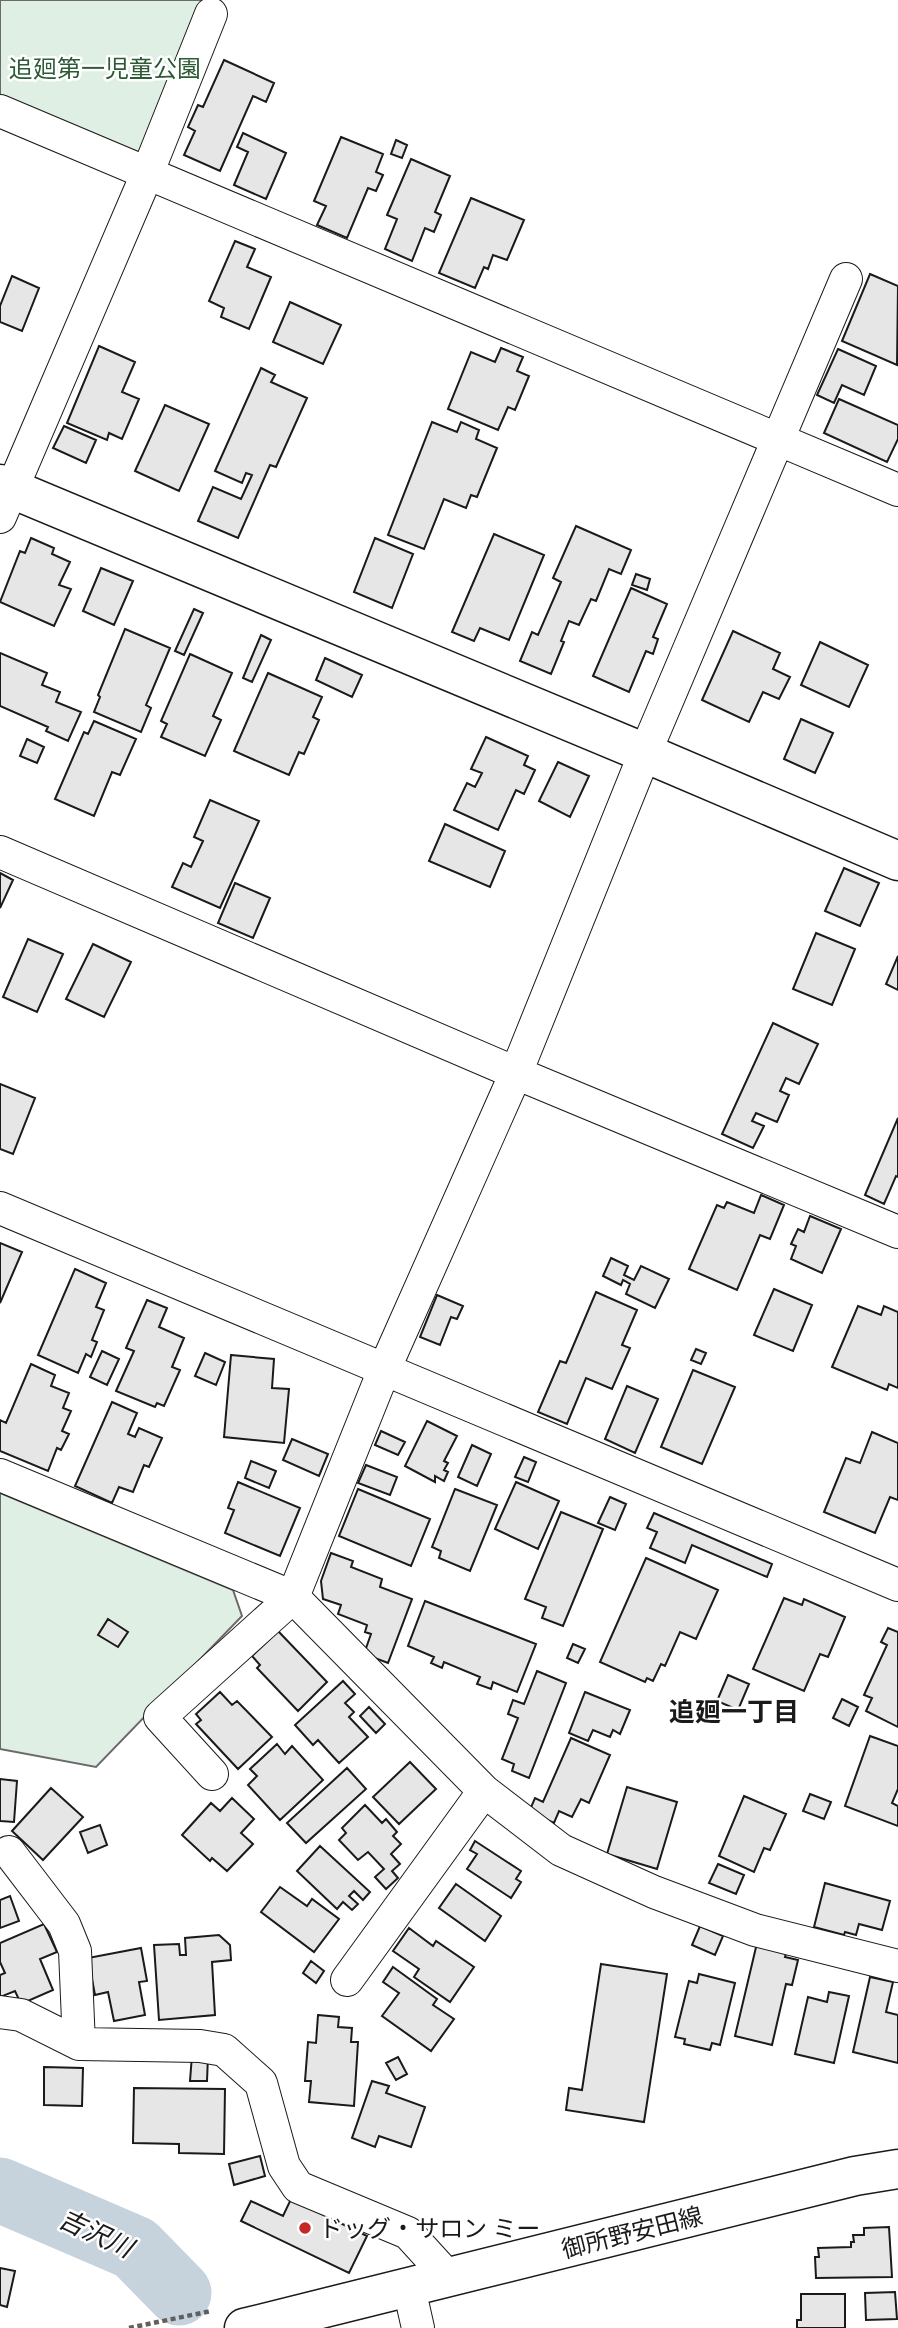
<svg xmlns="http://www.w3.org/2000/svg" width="898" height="2328" viewBox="0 0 898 2328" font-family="'Archivo Narrow','Noto Sans JP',sans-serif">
<rect width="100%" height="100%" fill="#fff"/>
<path fill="#e0efe3" stroke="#6a6a6a" stroke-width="2" d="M0,0H207L141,160L0,98Z
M0,1493L233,1590L242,1616L96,1767L0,1749Z"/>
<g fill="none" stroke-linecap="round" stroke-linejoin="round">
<path stroke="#c6d2dc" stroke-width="65" d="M0,2190L135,2248L179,2293"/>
</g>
<path fill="#e6e6e6" stroke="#1a1a1a" stroke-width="2" d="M224,60L274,83L266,102L253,96L220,171L184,155L195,131L188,127L198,105L203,107Z
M243,133L286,153L266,199L234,185L248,152L237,147Z
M341,137L383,154L376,172L383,175L376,191L368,188L347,238L317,225L326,206L314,201Z
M396,140L407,145L402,158L391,154Z
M411,159L450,176L435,212L441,215L434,232L425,228L412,261L385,249L397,219L387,215Z
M471,198L524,220L507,260L493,255L488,269L484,267L475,288L439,273Z
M235,241L255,249L247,267L271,277L249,329L221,317L224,308L209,301Z
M870,274L898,286L897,365L842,341Z
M12,276L39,288L22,331L0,322V306Z
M290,302L341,325L323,364L273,342Z
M99,346L135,362L122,392L139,399L122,439L109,433L107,440L67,423Z
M501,348L523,357L517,371L529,376L515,410L508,407L498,430L448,409L471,352L495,362Z
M838,349L876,366L864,395L842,385L834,403L817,395Z
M261,368L275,375L271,382L307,398L276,467L270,465L238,538L198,521L213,487L241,499L252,475L246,473L242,483L215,471Z
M839,399L898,425V439L887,462L824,433Z
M165,405L209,424L179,491L135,471Z
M432,422L457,432L461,422L479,430L476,439L497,448L477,497L471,495L466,508L444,499L424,549L388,535Z
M64,426L96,440L86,463L53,448Z
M576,526L631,550L621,574L609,569L596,601L591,599L579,625L569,621L561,641L564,642L551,674L520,661L532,632L538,635L561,582L553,578Z
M494,534L544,555L509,640L480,628L474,641L452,632Z
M31,538L54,548L52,554L70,562L59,585L71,589L54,626L0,602L20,551L25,553Z
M375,538L413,554L392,608L354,592Z
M101,568L133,581L114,625L83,611Z
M636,574L650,579L647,590L632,585Z
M631,588L667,604L653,637L658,639L653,654L646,651L629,692L593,676Z
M194,609L203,613L184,655L175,651Z
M125,629L170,648L146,705L151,708L141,732L94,712L100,697L98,695Z
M733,631L780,653L773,669L790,677L779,699L763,692L749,722L702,700Z
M261,635L271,640L252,682L243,678Z
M820,642L868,665L849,707L801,685Z
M0,653L47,673L42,685L60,692L56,702L81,712L68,741L46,731L48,727L0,706Z
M190,654L232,673L213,716L221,720L205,756L161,737L167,724L161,721Z
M325,658L362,675L352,697L316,680Z
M268,673L322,697L313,717L319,720L304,754L299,752L289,775L234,751Z
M801,719L833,733L815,773L784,759Z
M94,721L136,739L120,775L112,772L94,816L55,799L84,732L88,734Z
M486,737L528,756L524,765L535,770L524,794L516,790L498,830L454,810L467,783L475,787L482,773L471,769Z
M27,739L44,747L37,763L20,756Z
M558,762L589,776L570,817L539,801Z
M210,800L259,821L220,908L172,887L183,863L191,867L203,841L194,837Z
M445,824L505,851L490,887L429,861Z
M844,868L879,883L860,926L825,911Z
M0,873L13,880L0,908Z
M235,883L270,898L253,938L218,923Z
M816,933L855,949L832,1005L793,989Z
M28,939L63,954L37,1012L3,997Z
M93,944L131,962L104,1017L66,999Z
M898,956V990L886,984Z
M773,1023L818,1044L799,1084L786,1078L780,1091L789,1095L777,1122L756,1113L752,1121L764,1126L753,1148L722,1134Z
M0,1084L35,1098L13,1154L0,1149Z
M898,1118V1177L896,1176L884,1204L865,1195Z
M761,1195L784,1205L770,1239L760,1235L737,1290L689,1269L717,1205L724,1208L727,1202L754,1213Z
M810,1216L841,1229L822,1273L791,1259L796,1246L791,1244L798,1229L804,1232Z
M0,1243L22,1252L0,1303Z
M611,1258L628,1266L624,1275L634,1280L641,1266L669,1279L655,1308L626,1294L630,1284L623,1280L621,1285L603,1276Z
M75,1269L106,1283L96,1307L104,1310L92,1340L97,1342L91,1357L86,1354L78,1373L38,1355Z
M774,1289L812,1305L793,1351L754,1335Z
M596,1292L637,1310L622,1345L630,1348L612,1389L586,1378L567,1424L538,1412L560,1361L566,1363Z
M437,1295L463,1306L457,1319L451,1317L440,1345L420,1337Z
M147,1300L167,1308L159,1327L184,1338L172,1367L180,1370L164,1406L157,1403L155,1407L116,1391L134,1351L126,1348Z
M858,1306L881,1315L884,1306L898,1312V1388L889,1384L887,1390L832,1367Z
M696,1349L706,1353L701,1364L691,1360Z
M102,1351L119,1359L107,1385L90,1377Z
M205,1353L225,1362L216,1385L195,1376Z
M231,1355L274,1359L272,1388L289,1389L284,1443L224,1437Z
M31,1364L55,1375L51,1386L69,1393L63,1408L71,1411L62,1431L69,1434L61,1450L57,1448L48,1471L0,1451V1420L6,1423Z
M693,1370L735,1387L702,1464L661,1447Z
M627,1386L658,1399L635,1453L605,1439Z
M112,1402L137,1413L128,1434L135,1437L139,1428L162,1438L149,1467L144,1465L133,1492L119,1487L112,1503L75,1486Z
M427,1421L457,1436L444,1461L448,1463L444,1470L448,1472L444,1481L435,1476V1482L405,1466Z
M381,1431L405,1442L398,1455L375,1445Z
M872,1432L898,1443V1500L890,1497L875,1533L824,1512L846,1458L860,1463Z
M292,1439L328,1454L319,1476L283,1460Z
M472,1445L491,1454L477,1486L458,1477Z
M524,1457L536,1462L528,1482L515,1477Z
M251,1461L276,1471L269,1488L245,1478Z
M366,1465L397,1477L390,1495L358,1483Z
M238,1482L300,1508L280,1556L225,1533L234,1510L228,1508Z
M516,1482L559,1501L538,1549L495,1529Z
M358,1489L430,1519L411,1566L339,1536Z
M455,1489L497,1505L470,1571L439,1558L441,1551L432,1547Z
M610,1497L626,1504L615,1530L598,1523Z
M561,1512L603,1529L563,1626L542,1618L546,1607L525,1599Z
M654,1513L772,1564L767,1577L692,1545L685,1563L650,1548L657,1532L647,1528Z
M331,1553L353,1561L351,1567L382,1579L380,1587L412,1599L388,1663L364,1654L371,1634L365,1632L367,1625L338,1614L341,1605L323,1599L321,1581Z
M646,1558L718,1590L696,1639L680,1632L665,1666L661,1664L653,1681L647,1678L645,1682L600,1662Z
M784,1598L802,1605L804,1599L845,1617L828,1657L820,1654L804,1691L753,1669Z
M425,1601L536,1644L517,1692L493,1682L491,1689L477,1684L480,1677L444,1662L442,1668L431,1663L434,1657L408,1646Z
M108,1619L128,1632L118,1647L98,1635Z
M888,1628L898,1632V1727L866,1711L872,1698L864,1695L887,1645L881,1642Z
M278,1631L327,1682L298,1711L257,1668L260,1665L252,1656Z
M573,1644L585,1649L578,1663L567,1658Z
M537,1671L566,1683L529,1778L512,1771L514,1764L502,1759L518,1718L508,1714L513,1700L524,1704Z
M728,1675L749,1684L738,1710L717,1701Z
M343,1681L355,1694L345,1703L354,1712L349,1717L368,1737L339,1763L318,1740L313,1745L295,1725Z
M220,1692L232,1705L237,1701L272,1737L238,1769L196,1724L201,1720L196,1714Z
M585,1692L630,1710L620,1734L613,1730L610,1737L593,1730L588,1741L569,1733Z
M842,1699L858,1707L849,1726L833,1718Z
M369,1707L385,1724L376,1733L360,1716Z
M870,1736L898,1746V1789L892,1803L898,1806V1826L845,1806Z
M571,1738L610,1755L589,1803L581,1799L572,1817L559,1811L554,1823L529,1812L535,1798L543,1802Z
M277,1744L285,1754L292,1746L323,1780L280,1820L248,1785L257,1776L250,1769Z
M410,1762L436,1789L399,1824L373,1797Z
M347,1768L366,1789L306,1843L287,1823Z
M0,1779L17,1781L14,1822L0,1821Z
M627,1787L677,1802L657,1869L607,1854Z
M51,1788L83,1817L43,1860L12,1831Z
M810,1794L831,1802L824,1819L803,1811Z
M744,1796L786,1814L770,1850L764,1848L754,1872L719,1856Z
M232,1798L254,1819L241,1833L253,1844L227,1871L212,1858L210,1861L182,1835L211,1803L220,1811Z
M365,1805L382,1823L386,1819L397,1832L393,1836L401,1844L391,1854L400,1864L392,1871L398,1878L386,1889L375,1877L384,1869L368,1852L358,1860L339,1840L346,1833L342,1828Z
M100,1825L107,1845L88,1853L80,1832Z
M475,1841L521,1871L516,1879L521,1882L511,1898L467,1869L477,1854L470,1850Z
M320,1846L370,1892L363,1900L354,1891L349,1896L358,1904L352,1910L343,1902L337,1909L297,1871Z
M718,1864L744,1875L736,1894L709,1883Z
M825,1883L890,1901L882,1930L859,1924L856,1935L845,1932L844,1935L814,1927Z
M456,1884L501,1916L485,1941L439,1908Z
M280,1887L307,1906L312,1899L339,1919L314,1952L261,1912Z
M10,1896L19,1921L0,1928V1900Z
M44,1924L57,1952L40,1959L53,1990L21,2004L15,1991L0,1997V1975L5,1973L0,1962V1943Z
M700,1926L723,1936L715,1955L692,1945Z
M409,1928L433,1946L436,1941L474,1967L450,2002L414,1977L419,1969L393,1951Z
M219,1935L230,1945L231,1960L212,1962L215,2015L159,2020L154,1945L179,1944L180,1955H186L185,1938Z
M757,1943L787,1950L785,1957L798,1960L792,1985L786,1984L772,2045L735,2036Z
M141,1948L147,1981L139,1982L145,2015L114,2021L108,1992L95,1995L88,1958Z
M311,1961L324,1971L316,1983L303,1973Z
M601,1964L667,1974L644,2122L566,2110L569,2088L582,2090Z
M393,1967L437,1999L433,2005L454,2019L431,2051L382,2016L399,1993L383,1982Z
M699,1974L735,1983L720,2045L712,2043L710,2050L684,2044L685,2039L675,2037L689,1981L697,1983Z
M870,1977L893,1982L886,2012L898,2015V2063L853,2052Z
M829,1992L849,1996L834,2063L795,2054L808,1997L827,2002Z
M318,2015L339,2017L338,2027L352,2028L351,2042H358L354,2106L309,2102L311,2081H305L308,2042L316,2043Z
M192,2055L208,2056L207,2081H190Z
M398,2057L407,2074L396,2080L386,2063Z
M44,2067L83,2068L82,2106L44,2105Z
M372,2081L389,2086L386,2093L425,2107L411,2147L379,2136L375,2147L352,2138Z
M134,2088L225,2089L224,2154L179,2153V2144L133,2143Z
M260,2156L265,2176L234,2185L229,2164Z
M291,2199L367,2236L349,2273L241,2221L251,2201L283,2216Z
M889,2227L892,2277L816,2278L815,2257H819L818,2248L851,2247V2242H854L853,2235H864V2228Z
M0,2268L15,2271L7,2307L0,2305Z
M895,2292L897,2319L866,2320L865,2293Z
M801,2294H845V2328H797V2320H801Z"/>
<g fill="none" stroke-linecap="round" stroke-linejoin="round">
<defs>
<path id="street" d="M0,111L898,490
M0,517L147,174L211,14
M0,852L516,1073L898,1232
M0,1208L898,1585
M0,1475L293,1597L484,1791L561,1850L654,1892L755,1930L898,1966
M212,1774L160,1717L293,1597L384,1370L516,1073L645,753L846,279
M9,1852L64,1924L75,1951L79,2044
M347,1980L484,1791
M0,2012L21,2015L79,2044L200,2046L224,2050L261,2083L284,2166L298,2187L408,2233L449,2278
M409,2288L418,2328"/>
<path id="secondary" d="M0,484L645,753L898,861
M244,2328L855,2176L898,2169"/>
</defs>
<use href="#street" stroke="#1a1a1a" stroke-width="34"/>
<use href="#secondary" stroke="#1a1a1a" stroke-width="41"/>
<path stroke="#5f5f5f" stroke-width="4.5" stroke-dasharray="5 3.5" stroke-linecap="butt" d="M129,2328L211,2311"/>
<use href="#street" stroke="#fff" stroke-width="32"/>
<use href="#secondary" stroke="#fff" stroke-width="38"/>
</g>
<circle fill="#c62828" stroke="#fff" stroke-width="2.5" cx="305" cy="2228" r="7"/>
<g text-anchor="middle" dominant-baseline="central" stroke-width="5" stroke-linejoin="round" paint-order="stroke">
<g font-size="24" fill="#2b5a34" stroke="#fff">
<text x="105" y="68">追廻第一児童公園</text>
</g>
<g font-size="24" fill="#1a1a1a" stroke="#fff" text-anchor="start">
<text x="319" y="2228">ドッグ・サロン ミー</text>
</g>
<g font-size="24" fill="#1a1a1a" stroke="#fff">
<text transform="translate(632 2232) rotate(-14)">御所野安田線</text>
</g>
<g font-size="26" font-weight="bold" fill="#1a1a1a" stroke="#fff">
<text x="734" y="1711">追廻一丁目</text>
</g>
<g font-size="26" font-style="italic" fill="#1a1a1a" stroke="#fff">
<text transform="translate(96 2233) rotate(25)">吉沢川</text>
</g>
</g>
</svg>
